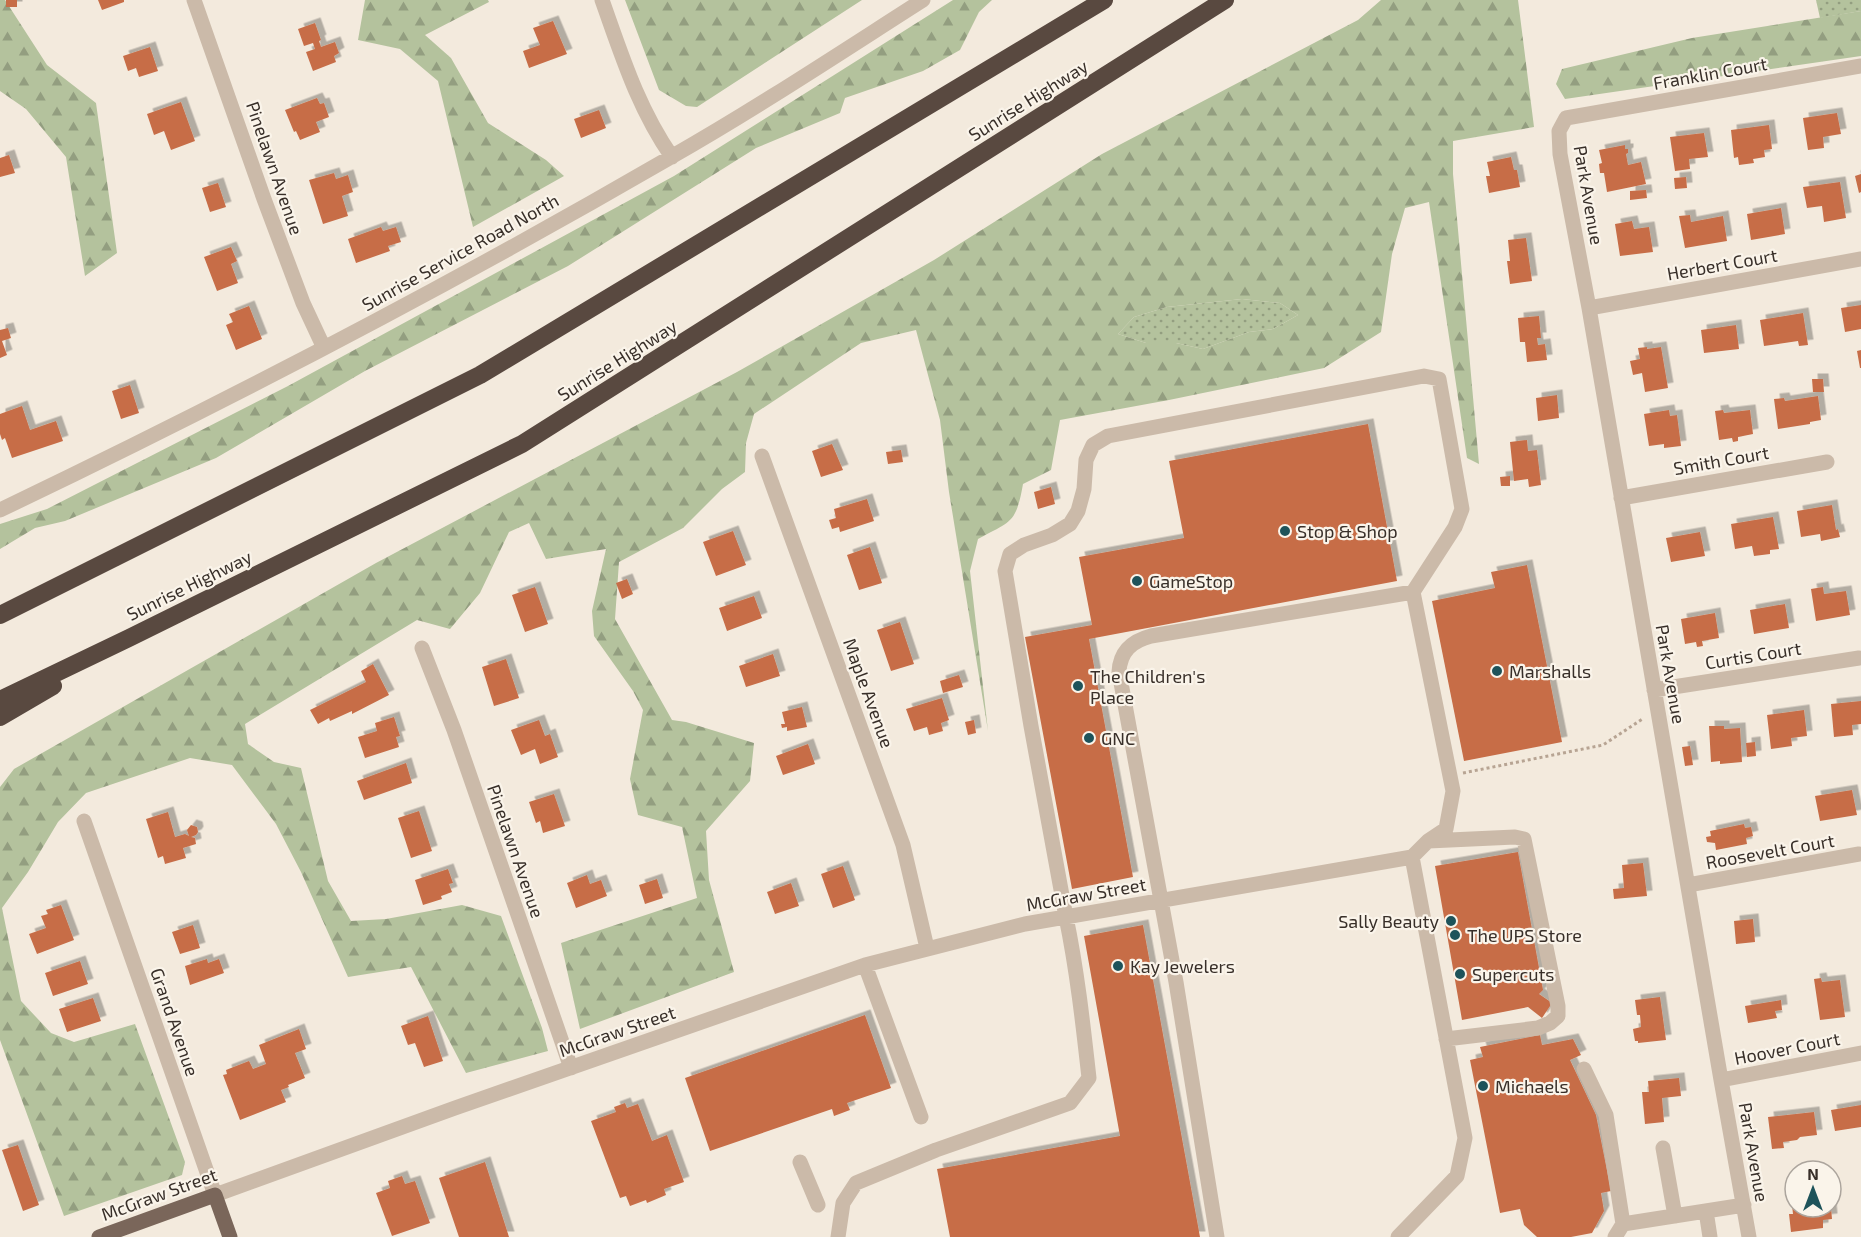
<svg xmlns="http://www.w3.org/2000/svg" width="1861" height="1237" viewBox="0 0 1861 1237" font-family="'Exo 2',sans-serif">
<defs>
<pattern id="grass-dots" width="8" height="8" patternUnits="userSpaceOnUse" patternTransform="scale(1.5)"><rect width="8" height="8" fill="#b4c29d"/><path d="M2 2h.1M6 6h.1" fill="none" stroke="#939e80" stroke-width="1.8" stroke-linecap="round"/></pattern>
<pattern id="forest-firs" width="22" height="20" patternUnits="userSpaceOnUse" patternTransform="scale(1.5)"><rect width="22" height="20" fill="#b4c29d"/><path d="M5 1l3.5 6h-7zM16 11l3.5 6h-7z" fill="#939e80"/></pattern>
<filter id="shadow"><feDropShadow dx="5.5" dy="-5.5" stdDeviation="0" flood-color="#0004"/></filter>
</defs>
<rect width="100%" height="100%" fill="#f3eadd"/>
<path fill="url(#grass-dots)" d="M1816,0H1861V11L1820,18Z
M1242,299L1280,303L1298,315L1273,329L1249,332L1203,349L1176,343H1146L1118,334L1134,317L1167,307Z"/>
<path fill="url(#forest-firs)" fill-rule="evenodd" d="M0,0H5L47,65L96,103L117,253L85,276L66,157L26,109L0,91Z
M365,0H488L489,2L425,35L451,58L488,123L546,160L564,176L473,227L438,81L400,49L358,40Z
M625,0H862L697,107L686,106L659,90Z
M953,0H992L979,12L960,50L923,71L845,98L840,113L756,148L568,266L365,371L216,458L65,521L35,528L0,549V524L47,509L288,386L674,176Z
M1381,0H1518L1534,127L1453,141V174L1479,464L1467,458L1429,202L1405,208L1392,254L1381,332L1324,368L1169,400L1060,420L1051,470L1023,484C1016,524 1011,521 978,539L970,571L988,731L949,492L940,420L916,330L861,343L754,414L746,443L745,472L722,489L683,528L619,562L615,619L672,720L686,722L754,743L750,781L706,831L709,880L734,972L580,1029L561,943L697,898L682,827L638,815L630,779L643,710L633,691L594,636L592,611L606,549L546,559L529,523L509,532L480,593L450,629L417,620L245,724L248,744L274,762L301,768L328,881L351,921L386,919L462,905L501,916L542,1028L548,1051L466,1073L411,967L348,977L301,872L276,824L232,765L190,758L86,793L58,822L28,872L2,908L21,1001L51,1033L74,1042L135,1024L185,1162L182,1175L64,1216L0,1040V787L14,769L376,563L737,372L934,260L1102,154L1358,20ZM1242,299L1280,303L1298,315L1273,329L1249,332L1203,349L1176,343H1146L1118,334L1134,317L1167,307Z
M1861,11V56L1565,99L1556,84L1562,69L1692,38Z"/>
<path fill="#c76d47" filter="url(#shadow)" d="M6,0H17V7H6Z
M98,0H124V2L102,10Z
M553,21L567,54L529,68L523,51L540,45L533,28Z
M315,23L321,40L319,41L321,47L335,42L339,53L334,56L336,62L313,71L306,52L315,49L313,43L304,46L298,29Z
M150,47L158,71L139,77L136,68L128,71L123,56Z
M317,98L320,104L324,103L329,117L316,122L320,132L300,140L296,131L294,132L285,110Z
M181,102L195,141L171,150L164,131L154,135L147,114Z
M599,110L606,128L581,138L574,119Z
M1837,113L1841,134L1823,137L1824,148L1808,150L1803,118Z
M1769,125L1772,149L1764,150L1765,157L1753,159L1754,163L1739,165L1738,157L1734,158L1731,130Z
M1704,133L1708,157L1689,159L1690,169L1675,171L1670,137Z
M1625,145V149H1628V153L1626,154L1628,165L1641,162L1646,184L1607,192L1604,173H1600L1599,164L1602,163L1599,150Z
M9,155L15,173L0,177V158Z
M1511,157L1514,170H1517L1520,187L1489,193L1486,176H1490L1487,162Z
M334,173L336,179L348,175L353,192L342,196L348,216L323,224L309,180Z
M1861,174V192L1859,193L1855,176Z
M1686,177L1687,188L1675,189L1674,178Z
M1840,182L1846,218L1824,222L1822,206L1807,208L1803,187Z
M218,183L226,207L210,212L202,188Z
M1646,190L1647,198L1630,200V191Z
M1781,208L1785,234L1751,240L1747,214Z
M1690,215L1691,222L1723,216L1727,241L1685,248L1679,216Z
M1632,221L1634,229L1649,227L1653,252L1620,256L1615,224Z
M381,227L383,231L396,227L401,242L388,246L390,251L356,263L348,239Z
M1526,238L1532,281L1510,284L1507,261H1510L1508,240Z
M231,247L237,261L231,264L238,283L217,291L204,257Z
M1861,305V329L1845,332L1841,308Z
M249,306L262,339L236,350L226,325L233,322L229,314Z
M1803,313L1808,345L1799,346L1798,341L1764,346L1760,320Z
M1539,316L1541,338H1537L1538,345L1545,344L1547,360L1527,362L1525,342H1520L1518,318Z
M1736,325L1739,349L1704,353L1701,330Z
M8,328L11,338L2,341L7,355L0,358V330Z
M1647,347V349L1661,347L1668,388L1645,392L1642,373L1633,375L1630,361L1640,359L1638,348Z
M1861,350V368H1860L1857,351Z
M1812,379H1823L1824,392H1813Z
M130,385L139,413L121,419L112,391Z
M1557,395L1559,418L1538,421L1536,398Z
M1818,396L1821,420L1810,422V424L1778,429L1774,399L1784,398L1785,401Z
M22,406L30,430L56,421L63,441L12,458L5,438L2,440L0,434V414Z
M1669,410L1670,416L1677,415L1681,446L1664,448V444L1649,446L1644,414Z
M1723,410L1724,413L1750,410L1753,434L1738,437V441L1733,442L1732,438L1719,440L1715,411Z
M1368,424L1397,581L1089,639L1133,877L1072,889L1025,637L1092,625L1079,557L1184,538L1169,461Z
M1527,440L1528,451L1537,450L1541,485L1529,487L1528,479L1514,481L1510,442Z
M832,444L843,470L821,477L812,451Z
M901,450L903,462L888,464L886,452Z
M1510,476V486H1501L1500,477Z
M1051,487L1055,504L1038,509L1034,492Z
M867,499L874,521L840,532L839,527L832,529L829,520L836,518L834,509Z
M1832,505L1836,530L1838,529L1840,537L1821,541L1820,534L1801,537L1797,511Z
M1773,517L1779,549L1770,550V554L1754,556L1752,546L1735,549L1731,524Z
M733,531L746,565L716,576L703,542Z
M1700,532L1705,556L1671,562L1666,538Z
M870,547L882,583L859,590L847,555Z
M1527,565L1562,742L1464,761L1432,601L1495,588L1491,572Z
M627,579L633,594L622,599L616,583Z
M535,587L548,624L525,632L512,595Z
M1823,587L1824,594L1846,591L1850,615L1816,621L1811,589Z
M754,596L762,618L727,631L719,608Z
M1785,604L1789,628L1754,634L1750,610Z
M1715,613L1719,638L1702,641L1703,646L1697,647L1696,642L1685,644L1681,619Z
M900,622L914,664L891,671L877,630Z
M773,654L780,676L746,687L739,666Z
M506,659L519,698L494,706L482,667Z
M373,664L389,695L352,714V711L330,721L329,718L318,724L310,710L366,682L361,671Z
M959,675L963,687L943,693L940,681Z
M942,698L949,720L941,723L943,731L929,735L927,727L914,731L906,709Z
M1861,701V724L1852,725L1853,735L1834,737L1831,704Z
M802,707L807,727L787,731V727L782,728L781,724H785L782,712Z
M1804,710L1807,736L1791,738L1792,746L1771,749L1767,715Z
M394,717L400,736L396,737L399,747L365,758L358,737L377,731L375,723Z
M539,720L545,736L550,734L558,757L540,764L535,749L521,755L511,730Z
M974,720L976,733L968,735L965,722Z
M1709,726H1724V729L1740,728L1742,762L1720,764V761L1711,762Z
M1755,742L1756,756L1747,757L1746,743Z
M808,744L815,764L783,775L776,756Z
M1690,746L1693,765L1685,766L1682,747Z
M406,763L412,783L364,800L357,781Z
M1852,790L1857,815L1820,821L1815,796Z
M554,794L565,826L543,833L540,821L536,823L529,802Z
M419,811L432,851L411,858L398,818Z
M168,812L175,837L185,834L189,836L187,830L191,825L197,827L198,832L196,835L191,837L195,838L196,844L183,848L186,858L165,864L163,856L158,858L146,819Z
M1744,824L1745,828L1751,827L1753,836L1746,838L1747,844L1716,850L1715,843L1707,842L1706,837L1711,836L1710,831Z
M1518,852L1543,990L1539,994L1552,1003L1542,1018L1528,1007L1462,1020L1435,866Z
M1643,863L1647,896L1614,899L1613,889L1624,888L1622,865Z
M843,866L855,900L833,908L821,874Z
M448,869L453,883L449,884L452,892L441,896L442,899L423,905L415,880Z
M587,875L590,884L601,880L607,896L576,908L567,883Z
M657,879L663,898L645,904L639,885Z
M791,883L799,906L775,914L767,892Z
M61,905L74,940L37,954L29,934L46,928L41,916L48,914L46,910Z
M1753,919L1755,942L1736,944L1734,921Z
M193,925L200,948L180,954L172,932Z
M1143,925L1200,1237H950L937,1169L1120,1136L1084,936Z
M207,959L208,963L219,959L224,973L190,985L185,966Z
M80,961L88,984L53,996L45,973Z
M1821,978L1822,982L1840,980L1845,1017L1820,1020L1814,979Z
M1660,997L1666,1040L1638,1043V1041H1635L1633,1029L1641,1027L1640,1015H1637L1635,1000Z
M93,998L101,1021L67,1032L59,1009Z
M1781,1000L1782,1010L1775,1011L1777,1018L1748,1023L1745,1006Z
M865,1015L891,1088L847,1103L850,1110L834,1116L832,1109L710,1151L685,1078Z
M428,1016L443,1061L424,1067L415,1043L408,1045L401,1026Z
M299,1029L306,1049L295,1053L305,1078L288,1085L289,1087L281,1090L286,1102L240,1120L223,1075L227,1074L226,1070L249,1061L253,1069L266,1064L259,1045Z
M1540,1035L1542,1045L1573,1039L1581,1055L1570,1060L1596,1115L1611,1191L1601,1193L1604,1211L1592,1233L1571,1237H1537L1524,1225L1520,1209L1500,1213L1470,1060L1483,1057L1480,1047Z
M1679,1078L1681,1096L1662,1098L1664,1122L1645,1124L1642,1092H1649L1648,1081Z
M625,1103L627,1108L638,1104L652,1141L667,1135L684,1182L664,1189L666,1195L647,1203L646,1200L630,1206L626,1196L620,1198L591,1121L616,1112L614,1107Z
M1861,1105V1127L1835,1131L1831,1110Z
M1814,1112L1817,1135L1800,1137L1797,1140L1783,1142L1784,1148L1772,1149L1768,1117Z
M18,1145L39,1205L23,1211L2,1150Z
M485,1162L509,1237H459L439,1178Z
M402,1176L405,1184L415,1181L430,1223L392,1236L376,1193L390,1188L388,1181Z
M1792,1205H1795V1207H1820V1209L1831,1208L1832,1219L1823,1220V1228L1791,1232L1789,1214H1793Z"/>
<g fill="none" stroke-linecap="round" stroke-linejoin="round">
<path stroke="#b7a493" stroke-width="3" stroke-dasharray="3 3" stroke-linecap="butt" d="M1463,773L1603,745L1644,718"/>
<path stroke="#cbbaa9" stroke-width="15" d="M194,0L264,199L303,303L324,348
M602,0C622,56 638,108 672,157
M1589,308L1861,259
M762,456L903,845L927,948
M1621,498L1827,462
M0,510C228,401 452,284 671,157C757,108 840,53 923,0
M422,648L454,730L571,1068
M1654,690L1859,658
M84,821L215,1195L455,1108L865,965L1025,924L1412,857L1428,841L1446,829L1453,791L1413,592L1455,527L1462,509L1439,379L1424,376L1108,436L1093,445L1086,460L1084,489L1078,511L1070,524L1052,535L1024,545L1010,554L1005,571L1031,726L1066,917C1077,970 1083,1024 1089,1078L1070,1103L936,1150L856,1183L843,1203L838,1237
M1428,841L1515,837L1524,839L1558,1006V1016L1550,1023L1538,1028L1446,1039
M1688,885L1859,854
M865,965L921,1117
M1584,1069L1606,1115L1623,1224L1615,1237
M1721,1080L1861,1053
M1663,1148L1675,1216
M800,1162L818,1205
M1706,1211L1710,1237
M1623,1224L1744,1205
M1217,1237L1176,982L1119,672C1120,651 1132,641 1151,636L1413,592
M1398,1237L1457,1176L1465,1138L1412,857
M1749,1237L1721,1080L1589,308L1560,154L1559,131L1566,118L1861,66"/>
<path stroke="#7a665a" stroke-width="15" d="M99,1237L215,1195L230,1237"/>
<path stroke="#594940" stroke-width="18" d="M0,615L480,375L1104,0
M0,700L129,638L522,444L1225,0
M0,717L53,686"/>
</g>
<g fill="#1e535a" stroke="#faf4ea" stroke-width="2">
<circle cx="1285" cy="531" r="6"/>
<circle cx="1137" cy="581" r="6"/>
<circle cx="1497" cy="671" r="6"/>
<circle cx="1078" cy="686" r="6"/>
<circle cx="1089" cy="738" r="6"/>
<circle cx="1451" cy="921" r="6"/>
<circle cx="1455" cy="935" r="6"/>
<circle cx="1118" cy="966" r="6"/>
<circle cx="1460" cy="974" r="6"/>
<circle cx="1483" cy="1086" r="6"/>
</g>
<g text-anchor="middle" dominant-baseline="central" stroke-width="4.5" stroke-linejoin="round" paint-order="stroke">
<g font-size="18" fill="#382f29" stroke="#faf4ea">
<text transform="translate(1710 73) rotate(-10)">Franklin Court</text>
<text transform="translate(1028 100) rotate(-32)">Sunrise Highway</text>
<text transform="translate(275 168) rotate(71)">Pinelawn Avenue</text>
<text transform="translate(1589 195) rotate(80)">Park Avenue</text>
<text transform="translate(460 252) rotate(-29)">Sunrise Service Road North</text>
<text transform="translate(1722 264) rotate(-10)">Herbert Court</text>
<text transform="translate(617 360) rotate(-32)">Sunrise Highway</text>
<text transform="translate(1721 460) rotate(-10)">Smith Court</text>
<text transform="translate(189 585) rotate(-26)">Sunrise Highway</text>
<text transform="translate(1753 655) rotate(-9)">Curtis Court</text>
<text transform="translate(1671 674) rotate(80)">Park Avenue</text>
<text transform="translate(869 693) rotate(70)">Maple Avenue</text>
<text transform="translate(516 851) rotate(71)">Pinelawn Avenue</text>
<text transform="translate(1770 851) rotate(-10)">Roosevelt Court</text>
<text transform="translate(1086 894) rotate(-10)">McGraw Street</text>
<text transform="translate(175 1022) rotate(71)">Grand Avenue</text>
<text transform="translate(617 1031) rotate(-19)">McGraw Street</text>
<text transform="translate(1787 1048) rotate(-11)">Hoover Court</text>
<text transform="translate(1754 1152) rotate(80)">Park Avenue</text>
<text transform="translate(159 1194) rotate(-20)">McGraw Street</text>
</g>
<g font-size="18" fill="#382f29" stroke="#faf4ea" text-anchor="start">
<text x="1297" y="531">Stop &amp; Shop</text>
<text x="1149" y="581">GameStop</text>
<text x="1509" y="671">Marshalls</text>
<text x="1090" y="676">The Children's<tspan x="1090" dy="21">Place</tspan></text>
<text x="1101" y="738">GNC</text>
<text x="1439" y="921" text-anchor="end">Sally Beauty</text>
<text x="1467" y="935">The UPS Store</text>
<text x="1130" y="966">Kay Jewelers</text>
<text x="1472" y="974">Supercuts</text>
<text x="1495" y="1086">Michaels</text>
</g>
</g>
<g transform="translate(1813 1189)"><circle r="28" fill="#faf4ea" stroke="#aca59d" stroke-width="1.5"/>
<path d="M0-4.5L10 22L0 15L-10 22Z" fill="#1e535a"/>
<text y="-9" font-size="16" font-weight="bold" text-anchor="middle" fill="#382f29">N</text>
</g>
</svg>
